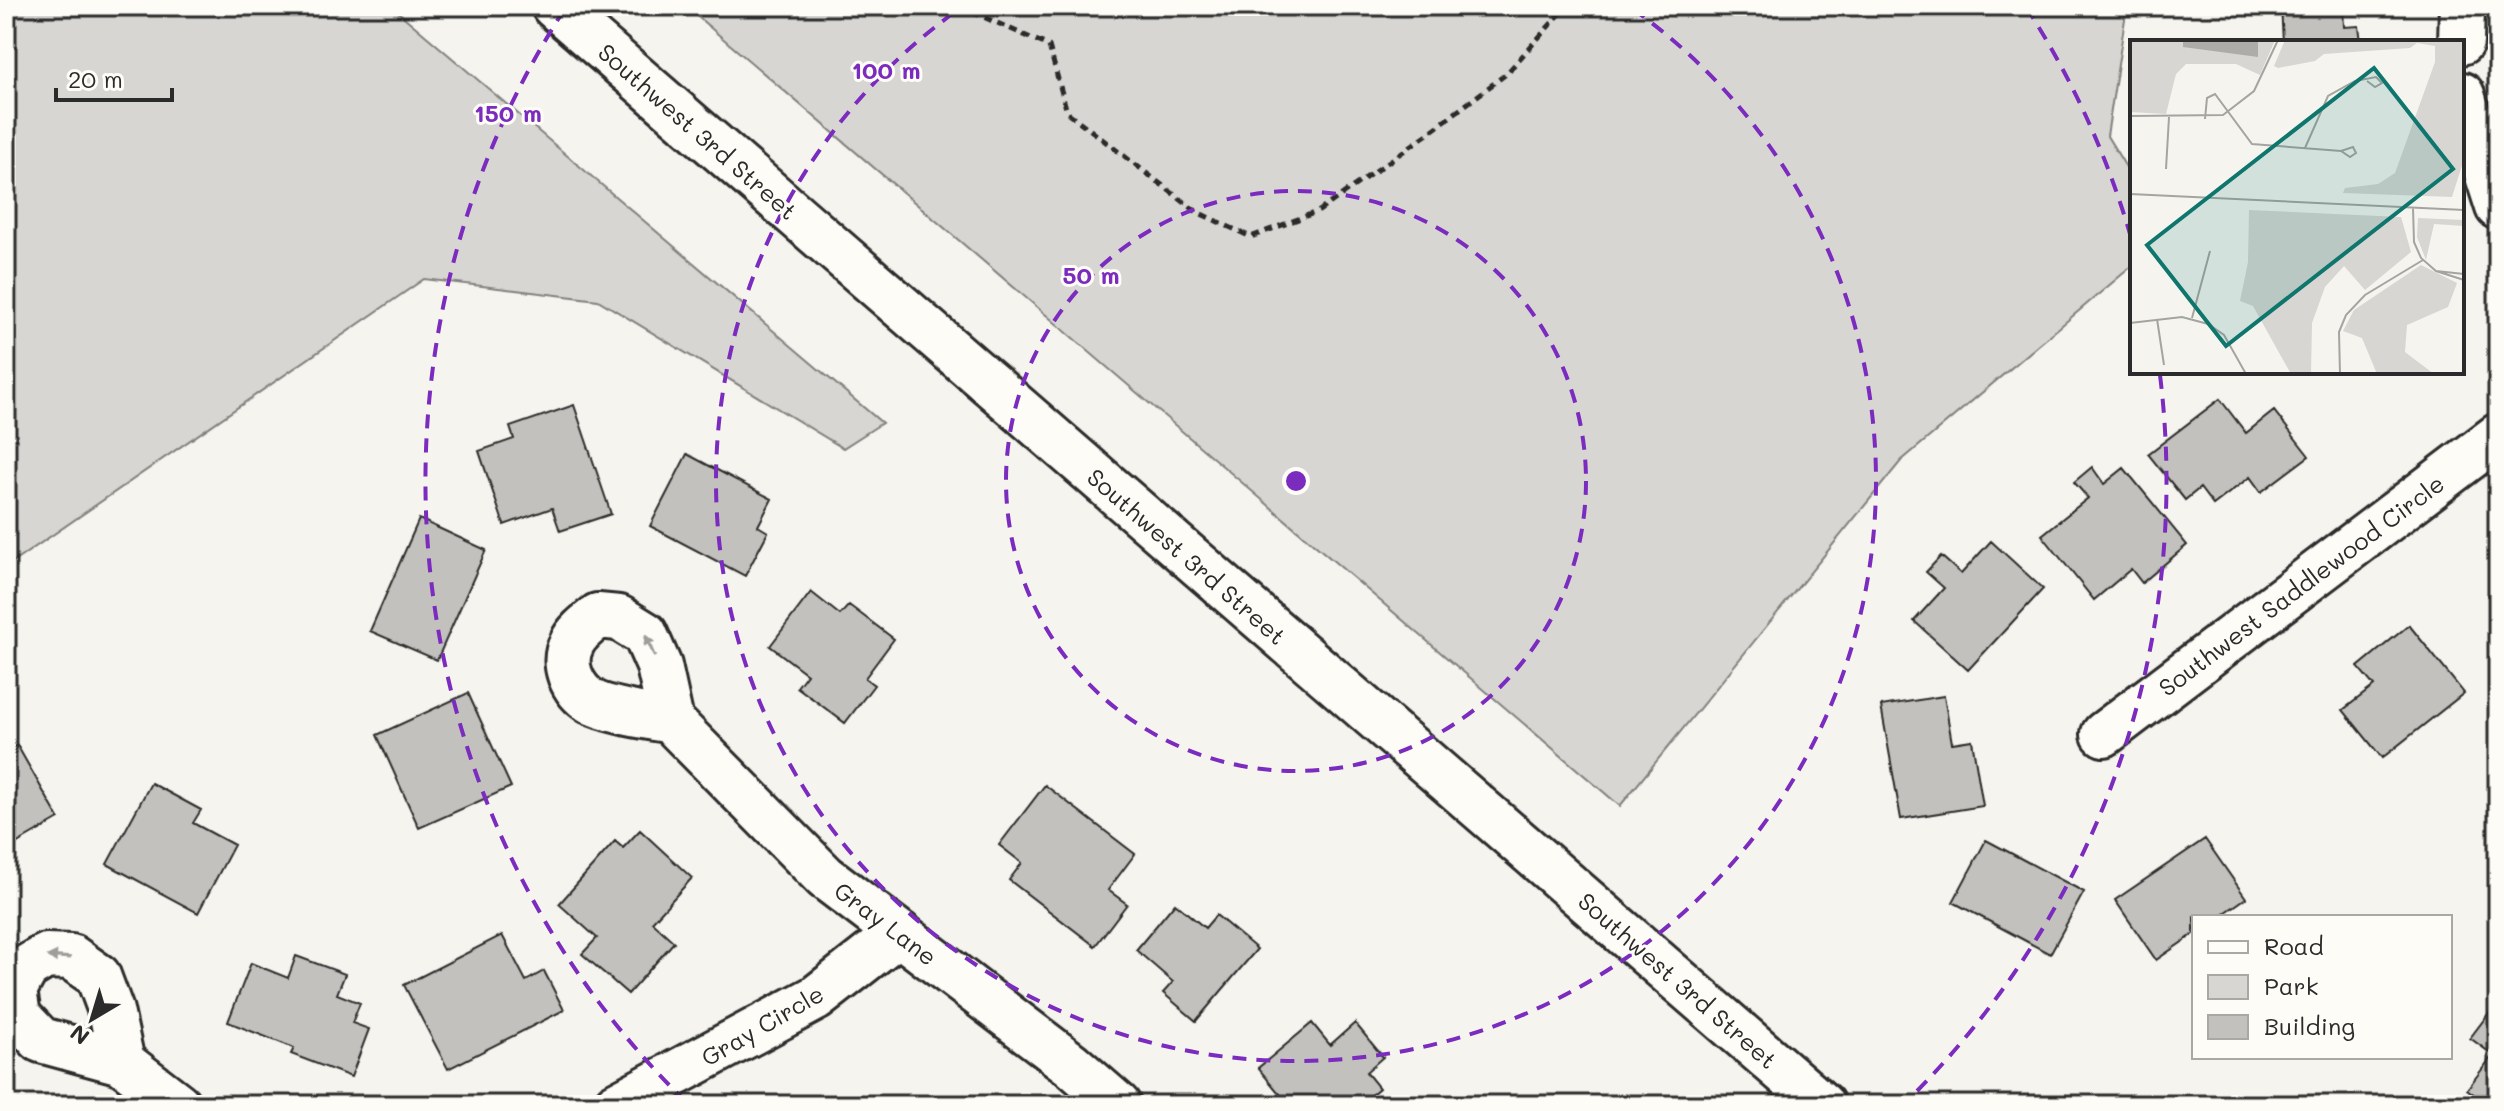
<svg xmlns="http://www.w3.org/2000/svg" width="2504" height="1111" viewBox="0 0 2504 1111" font-family="Mali,sans-serif">
<rect width="100%" height="100%" fill="#f5f4ef"/>
<filter id="ink" filterUnits="userSpaceOnUse"><feTurbulence type="fractalNoise" baseFrequency=".0125" numOctaves="2"/><feDisplacementMap in="SourceGraphic" scale="16" xChannelSelector="R" yChannelSelector="G"/><feConvolveMatrix kernelMatrix="1 2 1 2 8 2 1 2 1" color-interpolation-filters="sRGB"/></filter>
<g filter="url(#ink)">
<path fill="#d7d6d2" stroke="#81807e" stroke-width="2" d="M6,6H391L882,423L843,448L598,300L424,279L6,567Z
M685,6H2127L2107,136L2132,177V266L1901,461L1620,806Z"/>
<path fill="#c2c1be" stroke="#2b2b2b" stroke-width="2" d="M2281,6H2343L2344,27L2359,26L2361,42H2283Z
M2220,399L2246,433L2274,411L2309,456L2261,492L2250,477L2213,505L2200,488L2185,500L2148,454Z
M574,405L611,514L560,531L552,508L504,525L479,451L514,439L510,427Z
M687,454L772,499L758,526L768,532L745,576L650,526Z
M2092,467L2104,484L2124,468L2187,545L2142,583L2131,569L2094,600L2042,535L2088,498L2074,482Z
M419,519L486,550L437,660L370,631Z
M1991,541L2043,589L1968,670L1914,621L1944,588L1926,572L1941,556L1961,574Z
M811,592L840,615L849,605L894,639L865,678L874,685L845,723L797,687L807,674L770,646Z
M2409,625L2464,693L2382,758L2343,710L2374,686L2358,667Z
M468,693L511,787L419,828L377,735Z
M1944,696L1952,743L1972,740L1983,806L1901,819L1881,706Z
M17,745L59,819L12,846L6,839V751Z
M151,783L201,810L193,823L234,845L198,913L107,864Z
M1045,785L1135,854L1108,890L1127,904L1095,946L1009,880L1022,863L999,845Z
M640,830L692,878L652,922L674,942L628,994L582,954L597,938L559,904L615,841L623,848Z
M2205,839L2246,898L2219,917H2194V934L2156,960L2115,900Z
M1986,840L2084,892L2050,954L1953,902Z
M1175,903L1205,928L1216,915L1257,949L1196,1021L1163,993L1173,982L1136,950Z
M502,935L526,981L544,971L564,1010L448,1069L404,985Z
M296,956L345,974L337,994L360,1003L352,1023L369,1029L351,1077L291,1054L294,1048L228,1022L251,963L288,978Z
M2498,1001V1105H2488L2467,1089L2493,1055L2470,1038Z
M1312,1023L1330,1045L1355,1023L1383,1057L1366,1072L1379,1088L1359,1105H1289L1258,1068Z"/>
<g fill="none" stroke-linecap="round" stroke-linejoin="round">
<defs>
<path id="street" d="M2461,42L2462,6
M2462,95L2498,207
M671,721C651,717 609,711 592,702C572,690 561,664 572,643C577,632 588,624 598,616L619,618L645,634L659,666L671,721L825,877L1072,1065L1118,1105
M2104,734L2498,436
M122,1062L111,1011L98,976L71,957L46,956L26,968L14,990L18,1016L41,1040L122,1062L178,1105
M616,1105L816,998L899,933"/>
<path id="secondary" d="M554,6L1822,1105"/>
</defs>
<use href="#street" stroke="#2b2b2b" stroke-width="50"/>
<use href="#secondary" stroke="#2b2b2b" stroke-width="50"/>
<path stroke="#2b2b2b" stroke-width="5" stroke-dasharray="8 6" stroke-linecap="butt" d="M959,6L1049,46L1067,112L1197,212L1251,237L1319,211L1429,133L1506,74L1567,6"/>
<use href="#street" stroke="#fdfcf7" stroke-width="44"/>
<use href="#secondary" stroke="#fdfcf7" stroke-width="44"/>
</g>
<defs><path id="oneway-solid" d="M-6-.8H1V-3.2L6.5 0L1 3.2V.8H-6Z" transform="scale(2)"/></defs>
<g fill="#9e9e9b">
<use href="#oneway-solid" transform="translate(650 646) rotate(-113)"/>
<use href="#oneway-solid" transform="translate(59 957) rotate(-176)"/>
</g>
</g>
<g fill="none" stroke="#7b2cbf" stroke-width="4" stroke-dasharray="14 10">
<circle cx="1296" cy="481" r="290"/>
<path d="M1633 9A580 580 0 1 1 959 9"/>
<path d="M686 1102A870 870 0 0 1 566 7M2026 7A870 870 0 0 1 2130 234M2160 375A870 870 0 0 1 1906 1102"/>
</g>
<g text-anchor="middle" dominant-baseline="central" stroke-width="6" stroke-linejoin="round" paint-order="stroke">
<g font-size="24" fill="#2b2b2b" stroke="#fdfcf7">
<text transform="translate(698 131) rotate(41)">Southwest 3rd Street</text>
<text transform="translate(1187 556) rotate(41)">Southwest 3rd Street</text>
<text transform="translate(2301 585) rotate(-37)">Southwest Saddlewood Circle</text>
<text transform="translate(886 923) rotate(37)">Gray Lane</text>
<text transform="translate(1678 980) rotate(41)">Southwest 3rd Street</text>
<text transform="translate(762 1025) rotate(-30)">Gray Circle</text>
</g>
</g>
<g transform="translate(2130 40)">
<rect width="334" height="334" fill="#f5f4ef"/>
<path d="M0,0H145L130,35L106,24H56L46,34L36,74L0,72ZM155,0H334V119L322,157L213,153L215,148L248,144L265,133L305,22V6L287,3L280,8L194,14L185,21L148,28L144,26ZM119,170L271,177L281,212L235,250L214,226L195,247L182,283L181,334H161L123,266L110,261L118,222ZM288,178L334,180V186L304,184L296,220L287,197ZM291,225L327,243L318,267L277,285L275,312L304,334H247L232,298L213,291L224,270Z" fill="#d7d6d2"/>
<path d="M53,0H128V17L53,7Z" fill="#adaca9"/>
<path fill="none" stroke="#a4a4a1" stroke-width="2" d="M0,76L93,75L124,51L148,0M75,79L77,58L85,54L122,104L211,111L220,117L226,113L223,107L211,111M175,108L198,56L225,41L246,37L252,43L245,47L237,41M36,129L39,77M0,154L334,170M283,168L284,202L291,218L306,231L334,240M306,231L334,234M62,278L80,211M27,279L34,325M0,283L52,277L78,284L94,295L116,334M210,334L209,292L216,275L235,255L293,220"/>
<path fill="#0f766e" fill-opacity="0.15" stroke="#0f766e" stroke-width="4" d="M244,28L323,129L96,306L17,205Z"/>
<rect width="334" height="334" fill="none" stroke="#2b2b2b" stroke-width="4"/>
</g>
<circle cx="1296" cy="481" r="12" fill="#7b2cbf" stroke="#fdfcf7" stroke-width="4"/>
<g font-size="24" text-anchor="middle" font-weight="bold" fill="#7b2cbf" stroke="#fdfcf7" stroke-width="6" stroke-linejoin="round" paint-order="stroke">
<text x="886" y="79">100 m</text>
<text x="508" y="122">150 m</text>
<text x="1091" y="284">50 m</text>
</g>
<rect width="2504" height="1111" fill="none" stroke="#fdfcf7" stroke-width="32"/>
<rect x="16" y="16" width="2472" height="1079" fill="none" stroke="#2b2b2b" stroke-width="3" filter="url(#ink)"/>
<rect x="2192" y="915" width="260" height="144" fill="#fdfcf7" stroke="#a9a8a5" stroke-width="2"/>
<rect x="2208" y="941" width="40" height="12" fill="#fdfcf7" stroke="#a9a8a5" stroke-width="2"/>
<text x="2264" y="955" font-size="24" fill="#2b2b2b">Road</text>
<rect x="2208" y="975" width="40" height="24" fill="#d7d6d2" stroke="#a9a8a5" stroke-width="2"/>
<text x="2264" y="995" font-size="24" fill="#2b2b2b">Park</text>
<rect x="2208" y="1015" width="40" height="24" fill="#c2c1be" stroke="#a9a8a5" stroke-width="2"/>
<text x="2264" y="1035" font-size="24" fill="#2b2b2b">Building</text>
<g transform="translate(92 1019) rotate(218)" stroke="#fdfcf7" stroke-width="6" paint-order="stroke">
<path d="M0-6L14 30L0 20L-14 30Z" fill="#2b2b2b"/>
<text y="-12" font-size="22" font-weight="bold" text-anchor="middle" fill="#2b2b2b">N</text>
</g>
<path d="M56 88v12h116v-12" fill="none" stroke="#2b2b2b" stroke-width="4"/>
<text x="68" y="88" font-size="24" fill="#2b2b2b" stroke="#fdfcf7" stroke-width="6" paint-order="stroke">20 m</text>
</svg>
